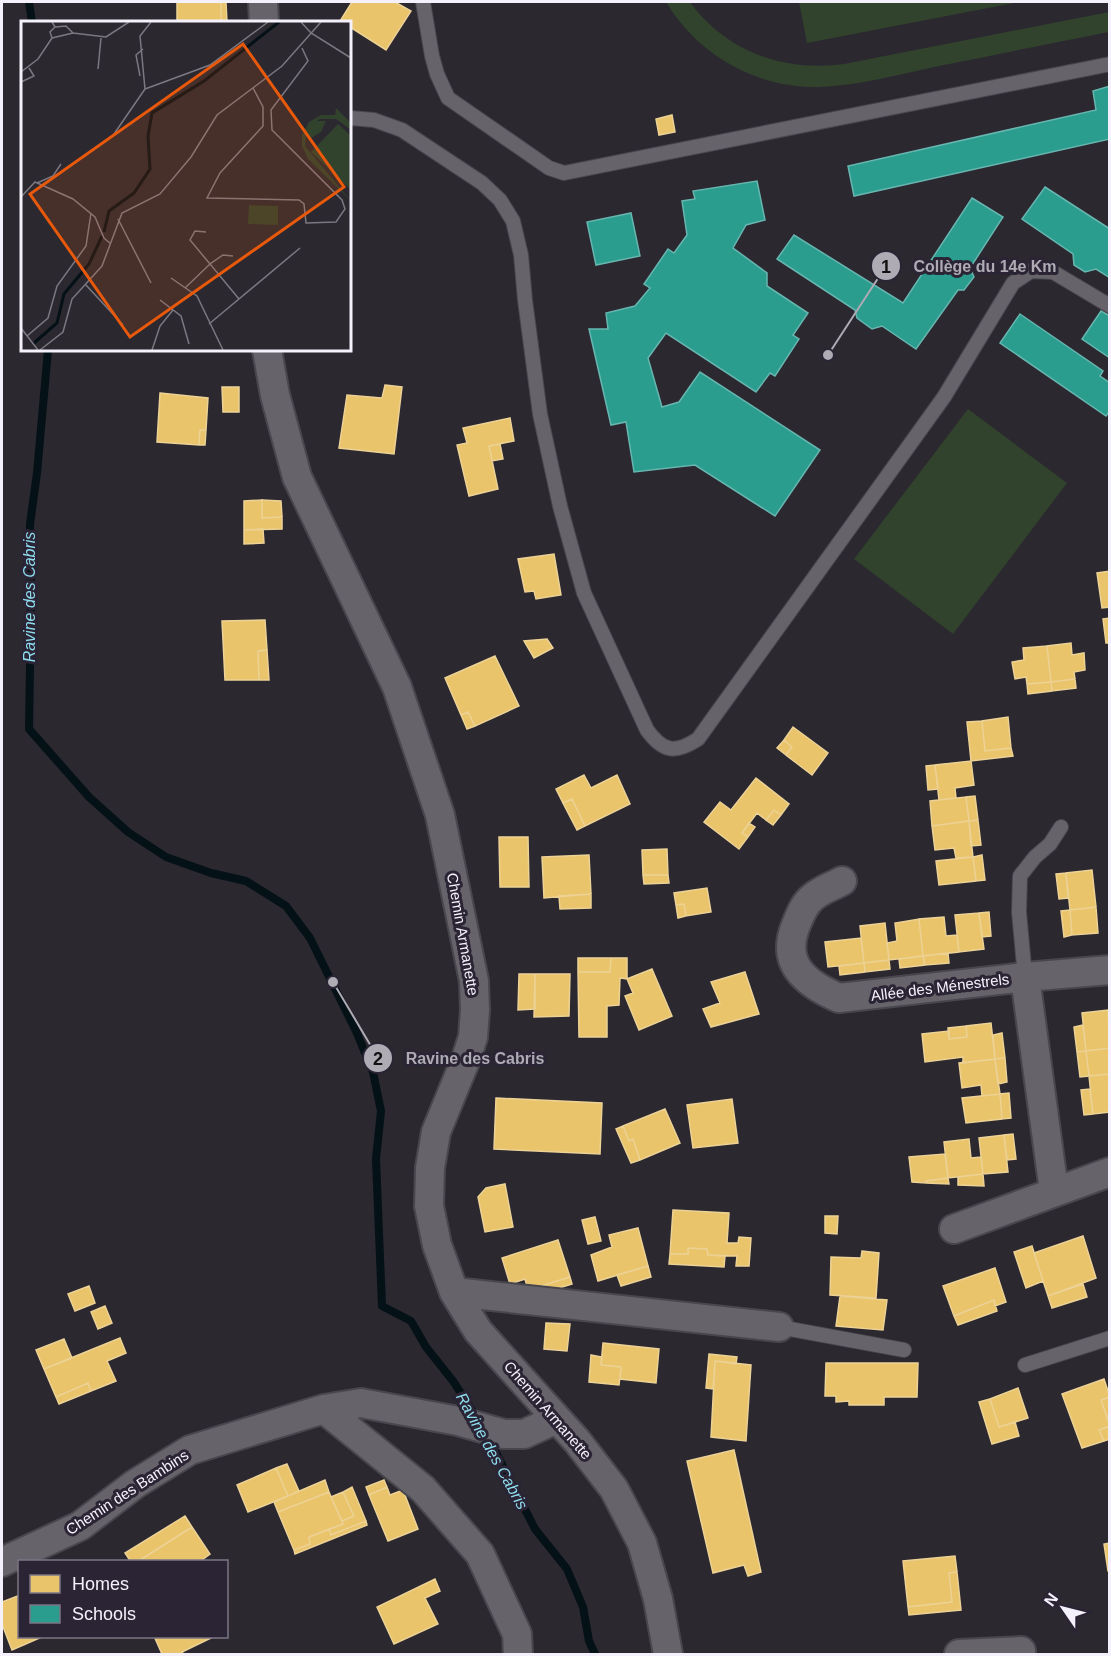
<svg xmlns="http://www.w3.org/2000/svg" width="1111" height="1656" viewBox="0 0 1111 1656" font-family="Helvetica,sans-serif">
<rect width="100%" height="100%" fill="#2b2830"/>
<path fill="#31422d" d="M666,2H690C726,52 784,72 844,64L1109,12V32C1054,43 999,54 944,65C903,73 860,86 818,87C756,88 698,55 666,2Z
M799,2H1019L807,43Z
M968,409L1067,483L953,634L854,559Z"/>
<path fill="#e9c46a" stroke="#edd296" stroke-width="1.5" d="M177,2H221V22H177Z
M221,2H226L227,22H221Z
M352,2H395L411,11L386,50L350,27V22L340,21Z
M672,115L675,132L659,135L656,119Z
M385,385L402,387L394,454L339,448L347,395L382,398Z
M222,387H239V412H223Z
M160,393L208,398L206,430H200L199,445L157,442Z
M510,418L514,441L489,446L498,489L469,496L457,445L467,443L463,428Z
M200,430H206L205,445H199Z
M500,444L503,459L492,461L489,446Z
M262,500L281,501L282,517L262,518Z
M262,500V518L282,517V529L244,530V501Z
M263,529L264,543L244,544V530Z
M554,554L561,595L536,599L534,591L525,592L518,559Z
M1110,571V607L1102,608L1097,573Z
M1110,618V643H1106L1103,619Z
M265,620L267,650L258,651L259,680H225L222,621Z
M547,639L553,648L534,658L524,641Z
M1071,643L1072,655L1084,653L1085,670L1074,672L1075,679L1051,682L1047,646Z
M1047,646L1051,682L1027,684L1026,677L1015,679L1012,662L1024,660L1023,648Z
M267,650L269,680H259L258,651Z
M495,656L519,706L475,726L468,712L461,715L445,678Z
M1075,679L1076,688L1052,691L1051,682Z
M1051,682L1052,691L1028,694L1027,684Z
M468,712L475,726L467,729L461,715Z
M1008,717L1011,748L985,751L982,721Z
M982,721L985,751L1011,748L1013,756L971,761L967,722Z
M793,727L828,753L812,775L786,755L792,747L784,740Z
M784,740L792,747L786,755L777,748Z
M971,761L974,785L955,788L956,798L939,800L935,765Z
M935,765L938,789L928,790L926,766Z
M584,775L591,788L617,775L630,804L585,826L572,799L563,803L556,789Z
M756,778L789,804L781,815L774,810L766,820L757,813L742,833L748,837L739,849L704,822L720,802L731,810Z
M975,796L978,820L969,821L966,797Z
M966,797L969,821L932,826L930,801Z
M572,799L585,826L577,830L563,803Z
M774,810L781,815L773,825L766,820Z
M978,820L981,845L971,846L969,821Z
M969,821L973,857L956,858L954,848L935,850L932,826Z
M749,823L755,827L748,837L742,833Z
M499,837H528L529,887H500Z
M667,849L668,875H643L642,850Z
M589,855L591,894L544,898L542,857Z
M982,855L985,880L976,881L973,857Z
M973,857L976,881L939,885L936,861Z
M1092,870L1096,907L1070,910L1066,873Z
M1066,873L1068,898L1059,899L1056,874Z
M643,875H668L669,883L644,884Z
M707,888L711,912L686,916L684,904L676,905L674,893Z
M591,894V908L560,909L559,896Z
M684,904L686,916L678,918L676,905Z
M1096,907L1098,933L1072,935L1070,910Z
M1070,910L1072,935L1064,937L1061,911Z
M989,912L991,936L982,937L979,913Z
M979,913L984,949L959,952L955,915Z
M944,917L946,936L957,935L959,952L923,956L919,919Z
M919,919L923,956L889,960L887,943L897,941L895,923Z
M885,923L889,960L864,963L860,926Z
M861,938L864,963L828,967L825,942Z
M948,953L949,963L925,965L923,956Z
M923,956L925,965L900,968L899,959Z
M578,958H611L610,972H578Z
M611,958H627V979L620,978L619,1005L607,1006V1037H579L578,972H610Z
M889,960L890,969L865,972L864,963Z
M864,963L865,972L840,975L839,966Z
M652,969L672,1016L639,1030L625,996L633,993L627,979Z
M745,972L759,1014L711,1027L703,1009L720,1003L711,982Z
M519,974H535V1009L518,1010Z
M535,974H570L569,1016L534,1017Z
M1108,1010L1110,1048L1086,1051L1082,1013Z
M991,1023L995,1059L963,1063V1057L925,1062L922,1034L949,1031V1039L967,1037L966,1026Z
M1083,1025L1086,1051L1077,1052L1074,1027Z
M966,1026L967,1037L949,1039L948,1028Z
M1002,1033L1005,1058L995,1059L993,1035Z
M1110,1048V1074L1089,1076L1086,1051Z
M1086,1051L1089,1076L1080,1077L1077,1052Z
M1005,1058L1007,1082L998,1084L995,1059Z
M995,1059L1000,1094L982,1096L981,1085L962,1088L959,1063Z
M1110,1074V1112L1093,1114L1089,1076Z
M1090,1089L1093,1114L1084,1115L1081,1090Z
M1009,1093L1011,1118L1002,1119L1000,1094Z
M1000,1094L1002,1119L966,1123L962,1098Z
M496,1098L602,1103L600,1154L494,1149Z
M732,1099L738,1143L693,1148L687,1105Z
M665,1109L680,1143L640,1160L633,1139L629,1141L623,1126Z
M623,1126L629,1141L633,1139L640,1160L631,1163L616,1129Z
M1013,1134L1016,1159L1007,1160L1004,1135Z
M1004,1135L1008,1172L983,1174L979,1138Z
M969,1139L971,1158L981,1157L983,1174L948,1178L944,1142Z
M945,1154L948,1178L926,1181V1183L912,1182L909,1157Z
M983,1174L984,1186L958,1185V1177Z
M948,1178L949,1184L926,1183V1181Z
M505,1184L513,1227L485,1232L478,1197L486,1188Z
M673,1210L729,1213L727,1243H738L739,1237L751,1238L749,1266H736L737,1256L708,1255L707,1249L688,1248V1254H670Z
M825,1216H838L837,1234L825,1233Z
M595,1217L601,1241L588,1244L582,1220Z
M638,1228L648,1266L598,1281L591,1255L612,1247L609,1235Z
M1083,1236L1096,1278L1048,1296L1034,1253Z
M558,1240L570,1277L528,1290L525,1279L510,1284L502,1258Z
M1032,1246L1043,1281L1026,1288L1014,1252Z
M688,1248L707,1249L708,1255L725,1256L724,1267L669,1264L670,1254H688Z
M862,1251L879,1253L876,1298L830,1295L831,1257L861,1258Z
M648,1266L651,1277L621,1286L617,1275Z
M995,1268L1006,1302L995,1306L994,1300L954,1316L943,1286Z
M570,1277L572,1284L546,1292L544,1285Z
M1083,1284L1087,1297L1052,1308L1048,1296Z
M89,1286L95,1303L75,1311L68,1294Z
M840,1296L887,1300L883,1330L836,1326Z
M994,1300L997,1311L958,1325L954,1316Z
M105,1306L112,1323L98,1329L91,1312Z
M546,1323L570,1324L567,1351L544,1349Z
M120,1338L126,1353L107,1361L116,1381L91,1391L88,1383L56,1397L44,1369Z
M64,1339L72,1358L44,1369L36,1350Z
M603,1343L659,1349L656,1383L620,1379L621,1367L601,1365Z
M709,1354L737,1357L736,1364L715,1361L713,1389L706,1388Z
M591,1355L602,1357L601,1365L621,1367L619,1385L589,1382Z
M715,1361L751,1365L746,1441L711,1437Z
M826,1363H918L917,1397H884V1405H849V1401L836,1402V1396H825Z
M1104,1379L1110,1397L1101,1400L1110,1426L1099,1430L1104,1441L1082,1448L1062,1394Z
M88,1383L91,1391L59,1404L56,1397Z
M1018,1388L1028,1418L999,1427L990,1399Z
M1110,1397V1425L1101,1400Z
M990,1399L999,1427L1015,1422L1019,1436L992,1444L979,1402Z
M1110,1426V1439L1104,1441L1099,1430Z
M734,1450L761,1572L748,1576L744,1565L713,1573L687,1461Z
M287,1464L299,1491L288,1496L276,1468Z
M276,1468L288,1496L248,1512L237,1485Z
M325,1480L329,1492L278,1512L274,1502Z
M384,1480L387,1487L369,1495L366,1487Z
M352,1487L366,1521L331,1535L329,1529L343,1524L342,1521L354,1516L343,1492Z
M387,1487L390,1495L403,1490L418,1529L388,1541L369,1495Z
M329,1492L343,1524L309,1537L310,1544L294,1550L278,1512Z
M343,1492L354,1516L342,1521L331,1497Z
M185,1516L192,1527L137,1562H131L125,1553Z
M366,1521L367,1525L295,1554L294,1550L310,1544L309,1537L329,1529L331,1535Z
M192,1527L210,1554L199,1562H137Z
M1110,1543V1571H1108L1104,1544Z
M955,1556L957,1572L949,1573L952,1602L908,1607L903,1561Z
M957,1572L961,1610L909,1615L908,1607L952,1602L949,1573Z
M435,1579L440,1591L425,1598L438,1624L394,1644L377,1607Z
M20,1595V1636H44L12,1650L2,1624V1602Z
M154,1636H215L182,1652L184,1654H162Z"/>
<path fill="#2a9d8f" stroke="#67b6b0" stroke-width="1.5" d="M1110,86V139L854,196L848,166L1096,110L1093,91Z
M757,181L765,220L746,225L733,248L767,273V286L808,313L793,335L799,339L775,376L770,373L756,392L666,333L648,358L662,407L679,402L700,372L820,450L775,516L695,465L634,472L626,422L611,425L589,329H608L606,313L635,306L650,288L644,284L668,249L674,253L687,235L682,201L695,199L693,191Z
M1045,187L1110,229V278L1096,269L1085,272L1074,265L1073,254L1022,219Z
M972,198L1003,217L970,268L974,277L964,290H958L916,349L882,326L872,329L857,318L855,310L777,259L794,235L903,303Z
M631,213L640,256L596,265L587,222Z
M1101,311L1110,316V358L1082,339Z
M1020,314L1103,371L1100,376L1110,383V411L1106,416L1000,343Z"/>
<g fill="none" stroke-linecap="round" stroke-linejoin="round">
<path stroke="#041117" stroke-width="8" d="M29,2L32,22
M48,350L37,473L30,524L31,601L29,729L89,797L128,832L166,857L211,873L246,881L286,906L310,938L356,1031L373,1072L381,1111L376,1159L382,1306L411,1321L426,1347L453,1381L477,1418
M488,1437L535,1529L567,1569L583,1607L589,1641L595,1654"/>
<defs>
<path id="service" d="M423,2L432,56L437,74L448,98L549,168L564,173L1110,64
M350,118L374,120L402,130L482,183L500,200L513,221L521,255L525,300L540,414L560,506L584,593L647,730C663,752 675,754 698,739L944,397L1013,283L1031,271L1053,272L1110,306
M1025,977L1019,912L1020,876L1035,857L1050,844L1061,827
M779,1327L904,1350
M1025,1365L1110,1338"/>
<path id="minor" d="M263,2L264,22
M267,350L275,395L297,477L397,687L440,815L474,981L475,1010L473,1037L466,1059L436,1132L430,1168L429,1206L437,1245L454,1292L478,1331L577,1441L614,1489L642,1543L658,1599L668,1654
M842,881C833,886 821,890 813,897C804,904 800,915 796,925C780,964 806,984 839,998L1025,977L1054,1191
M1025,977L1110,970
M954,1229L1110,1172
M454,1292L779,1327
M324,1409L423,1489L480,1554L517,1634L518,1654
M2,1562L80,1526L135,1484L190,1450L324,1409L361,1403L458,1421L504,1434H524L557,1419
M959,1654L1021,1651"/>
</defs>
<use href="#service" stroke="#49474e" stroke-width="16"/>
<use href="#minor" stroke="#49474e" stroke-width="32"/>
<use href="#service" stroke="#66636a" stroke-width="14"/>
<use href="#minor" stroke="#66636a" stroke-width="28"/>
</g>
<g text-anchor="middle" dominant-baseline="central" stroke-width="6" stroke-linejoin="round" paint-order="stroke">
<g font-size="15" fill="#f5f1fc" stroke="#2a2434">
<text transform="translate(463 934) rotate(80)">Chemin Armanette</text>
<text transform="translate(940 987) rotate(-7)">Allée des Ménestrels</text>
<text transform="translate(548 1410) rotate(49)">Chemin Armanette</text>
<text transform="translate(127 1492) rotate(-33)">Chemin des Bambins</text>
</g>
<g font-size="16" font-style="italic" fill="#8eddee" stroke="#2a2434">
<text transform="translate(29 597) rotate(-90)">Ravine des Cabris</text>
<text transform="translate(492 1451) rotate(61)">Ravine des Cabris</text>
</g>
</g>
<g transform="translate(21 21)">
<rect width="330" height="330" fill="#2b2830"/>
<path d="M315,87L330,102V109L315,98H299L296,100H305L300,111L287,119L286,110L284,125L330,180L287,138L281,125V114L288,101L300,94H314ZM317,103L330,115V169L290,131ZM228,184L257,185V204L227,203Z" fill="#31422d"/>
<path fill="none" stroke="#041117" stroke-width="3" d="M83,211L88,190L113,172L129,148L127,115L131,92L183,60L258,1M13,322L36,302L43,273L68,243L81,215"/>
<path fill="none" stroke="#7c7882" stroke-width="1.5" d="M280,1L290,12L330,37M34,6L45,5L52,12M31,17L29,11L34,6L31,1M77,48L80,17M0,51L17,38L31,17L52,12L85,16L108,1M119,55L115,34L122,28M0,61L13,55L8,47M232,67L242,86V105L199,152L186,177L278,179L283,183L285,202L315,201L324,188L321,179L251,109L250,89L287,40L281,27M124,68L189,44L247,1M93,113L124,68L119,15L130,1M16,162L32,155L40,143M0,176L14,161L52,178L74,196L83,217L90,223M97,198L130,262M212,235L202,234L189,243L218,278M150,257L176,275L202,329M64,263L102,304M164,267L189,243L169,219L174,210L185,211M139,279L160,295L168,323M188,303L279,227M0,307L17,329M6,315L27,297L36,265L65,225L70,192M19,329L42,311L51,278L81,245L101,192L139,173L170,136L196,94L261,45L300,1M131,329L139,305L152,289"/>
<path fill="#e8590c" fill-opacity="0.15" stroke="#e8590c" stroke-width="3" d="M222,23L323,166L109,316L9,173Z"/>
<rect width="330" height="330" fill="none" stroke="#f5f1fc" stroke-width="3"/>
</g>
<path fill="none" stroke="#aeabb5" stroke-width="2" d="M828 355L886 266M333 982L378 1058"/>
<g fill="#aeabb5" stroke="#2a2434" stroke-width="2">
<circle cx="828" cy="355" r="6"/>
<circle cx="333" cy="982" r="6"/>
<circle cx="886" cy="266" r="15"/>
<circle cx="378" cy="1058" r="15"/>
</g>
<g font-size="18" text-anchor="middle" font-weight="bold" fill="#111">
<text x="886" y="273">1</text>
<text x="378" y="1065">2</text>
</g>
<g font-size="16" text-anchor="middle" font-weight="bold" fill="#aeabb5" stroke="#2a2434" stroke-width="6" stroke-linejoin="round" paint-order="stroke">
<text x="985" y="272">Collège du 14e Km</text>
<text x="475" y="1064">Ravine des Cabris</text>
</g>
<rect width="1111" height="1656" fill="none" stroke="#f5f1fc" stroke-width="6"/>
<rect x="18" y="1560" width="210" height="78" fill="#2a2434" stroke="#7b7684" stroke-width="1.5"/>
<rect x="30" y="1575" width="30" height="18" fill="#e9c46a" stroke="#7b7684" stroke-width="1.5"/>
<text x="72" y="1590" font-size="18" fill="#f5f1fc">Homes</text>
<rect x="30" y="1605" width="30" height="18" fill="#2a9d8f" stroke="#7b7684" stroke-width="1.5"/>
<text x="72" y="1620" font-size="18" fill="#f5f1fc">Schools</text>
<g transform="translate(1063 1608) rotate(305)" stroke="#2a2434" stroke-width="4.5" paint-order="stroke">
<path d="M0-4.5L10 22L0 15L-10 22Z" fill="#f5f1fc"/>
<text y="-9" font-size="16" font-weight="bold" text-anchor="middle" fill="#f5f1fc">N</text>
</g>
</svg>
